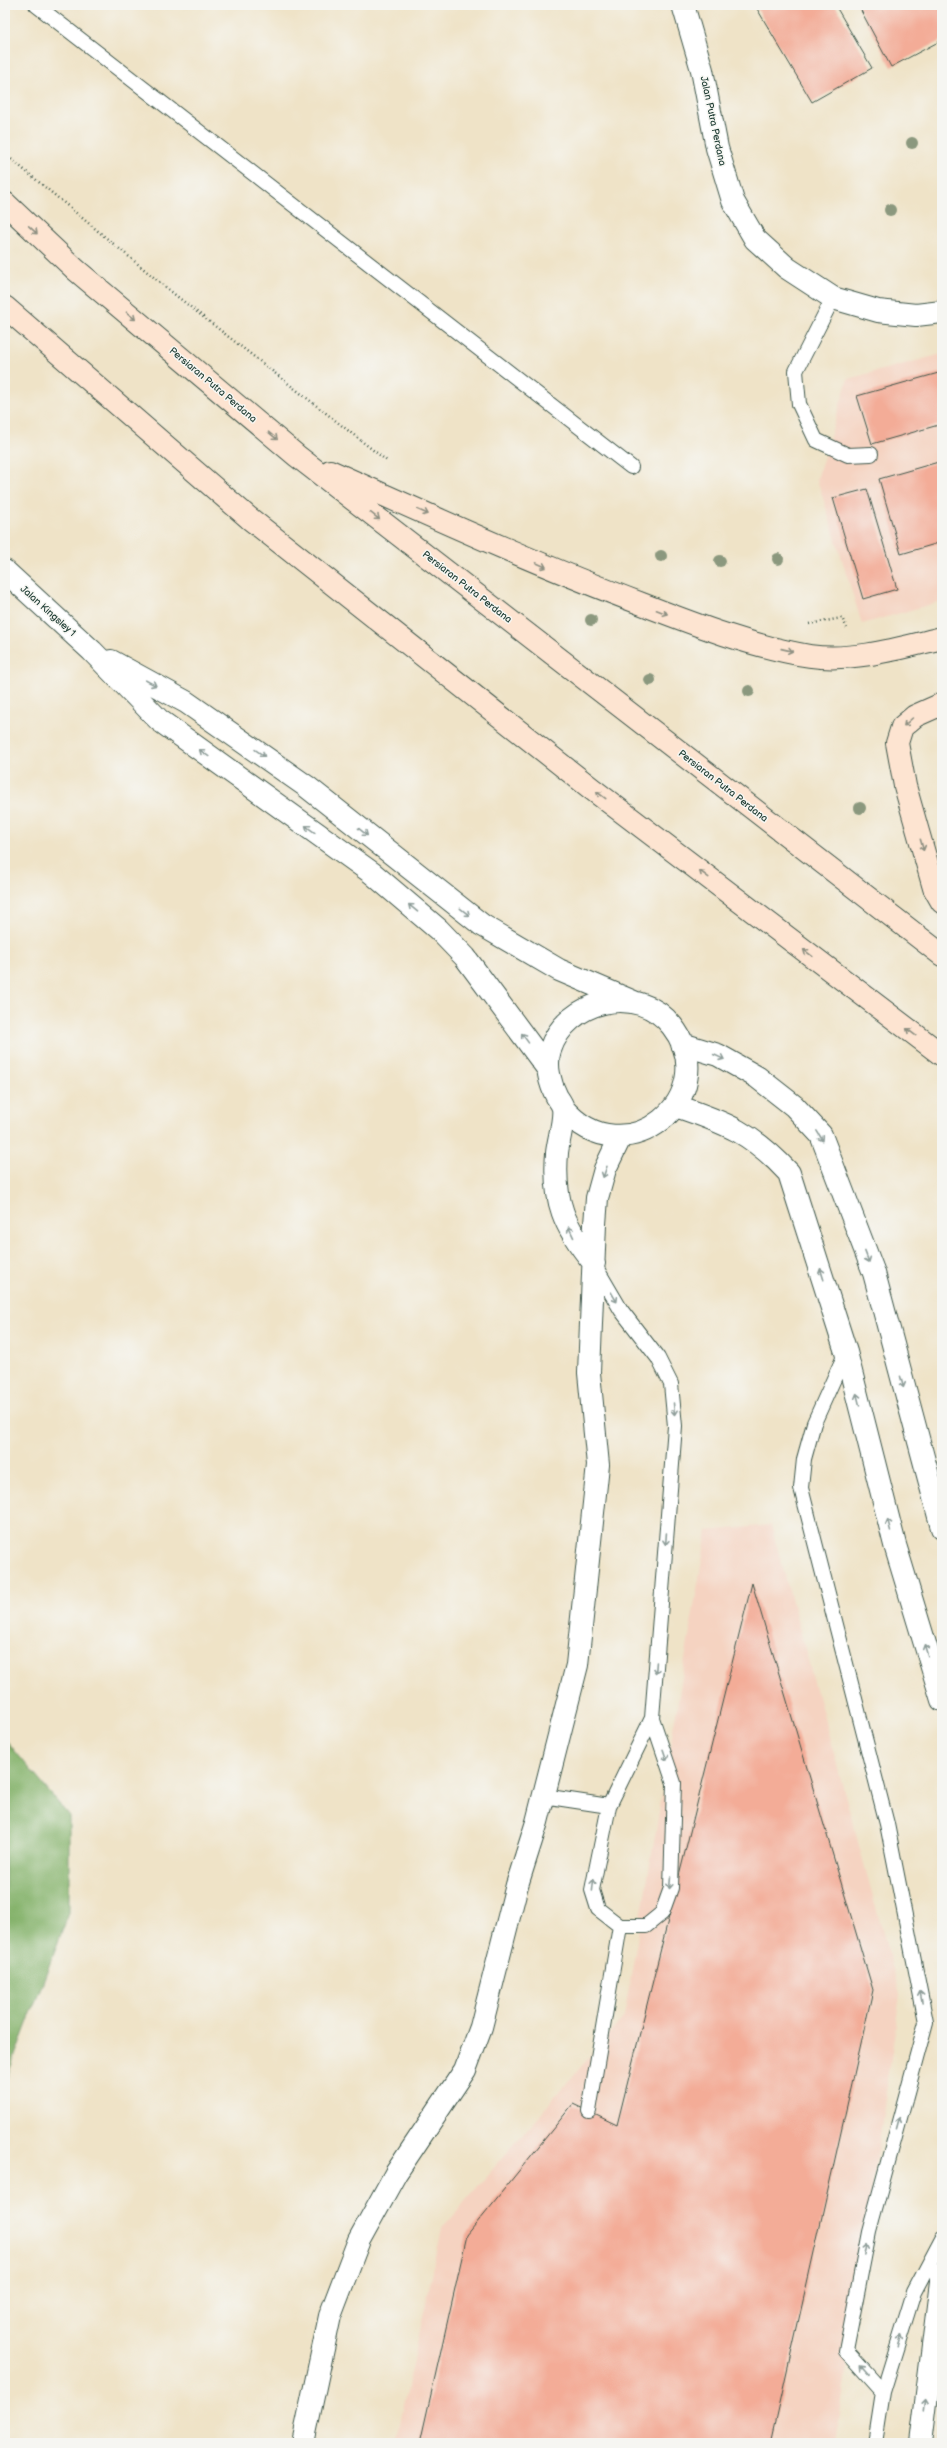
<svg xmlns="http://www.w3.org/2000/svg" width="947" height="2448" viewBox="0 0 947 2448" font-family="'Balsamiq Sans',sans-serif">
<rect width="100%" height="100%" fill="#f6f6f2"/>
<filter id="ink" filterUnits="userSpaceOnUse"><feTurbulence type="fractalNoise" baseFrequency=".025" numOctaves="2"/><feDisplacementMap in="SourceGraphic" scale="8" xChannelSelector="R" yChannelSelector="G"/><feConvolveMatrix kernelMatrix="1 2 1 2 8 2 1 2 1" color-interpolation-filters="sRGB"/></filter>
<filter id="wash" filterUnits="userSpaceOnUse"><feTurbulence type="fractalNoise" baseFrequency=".012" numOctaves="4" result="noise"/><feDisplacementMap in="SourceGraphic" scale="16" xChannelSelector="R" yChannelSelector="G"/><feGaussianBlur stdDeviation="0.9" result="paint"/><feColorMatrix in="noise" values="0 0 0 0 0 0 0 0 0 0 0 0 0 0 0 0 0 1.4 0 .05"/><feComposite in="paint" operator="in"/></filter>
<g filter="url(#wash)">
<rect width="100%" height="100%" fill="#efe3c7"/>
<path fill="#f5d3c1" d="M942,354V601L862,624L817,479L848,379Z
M771,1525L900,1995L836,2443H396L442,2228L624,2017L707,1531Z"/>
<path fill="#84b26a" stroke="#52784f" d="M5,1739L69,1816V1913L5,2082Z"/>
<g id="blocks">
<path fill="#f3ac97" d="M759,5H835L872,68L812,102L756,7Z
M858,5H942V40L891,67Z
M942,372V424L872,444L857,396Z
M942,461V542L901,554L879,479Z
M867,489L897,589L863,599L833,498Z
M752,1583L873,1990L771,2443H420L467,2235L573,2104L617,2125Z"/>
</g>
</g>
<g filter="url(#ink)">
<use href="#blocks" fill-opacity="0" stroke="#3e564a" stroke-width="1"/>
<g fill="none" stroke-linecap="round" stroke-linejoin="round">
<defs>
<path id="service" d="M36,5L631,467
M833,298L796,371L799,404L816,440L848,455L871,454
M846,1352L814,1423L804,1459L801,1488L887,1824L926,2022L869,2232L846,2351L883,2392L875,2443
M543,1796L609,1806L652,1718L675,1426L671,1384L658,1358L621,1310L594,1264
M609,1806L592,1890L598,1909L620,1926H646L662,1913L671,1888L674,1783L652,1718
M589,2111L620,1926
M883,2392L914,2292L942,2239"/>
<path id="minor" d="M683,5L702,70L717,148L733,201L755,239L787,268L833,298L878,311L916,315L942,312
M5,571L92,651L159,720L372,873L439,930L465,957L548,1069
M111,661L186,702L306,786L482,925L559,970L634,1002
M682,1044L718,1055L757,1077L794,1106L821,1135L874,1273L942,1528
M676,1106C727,1123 752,1133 789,1173L846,1352L895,1545L942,1700
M563,1108C625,1181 726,1095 672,1026C638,982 566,1000 550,1050C545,1065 550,1084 557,1097C559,1100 562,1104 563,1108C565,1119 558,1141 557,1153C553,1201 564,1227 594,1263
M303,2443L330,2316L359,2240L396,2173L465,2070L481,2027L517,1885L537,1822L577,1665L598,1465L589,1373L595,1224L597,1198L605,1169L621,1136
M921,2443L942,2273"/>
<path id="secondary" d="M5,203L76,270L297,456L942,955
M5,307L249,518L592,789L942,1055
M330,471C433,517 536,564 642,604C696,625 753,647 810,656C854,662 900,648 942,638
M942,704L915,716L902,727L897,743L905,786L934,888L942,902"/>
</defs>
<use href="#service" stroke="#3e564a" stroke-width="16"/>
<use href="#minor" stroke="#3e564a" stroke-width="24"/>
<use href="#secondary" stroke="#3e564a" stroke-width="24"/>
<path stroke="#3e564a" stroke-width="2.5" stroke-dasharray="1 3" stroke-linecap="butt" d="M5,154L174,294L387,461
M809,624L842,618L847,628"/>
<use href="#service" stroke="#fff" stroke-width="14"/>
<use href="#minor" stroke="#fff" stroke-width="22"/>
<use href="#secondary" stroke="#fde4d1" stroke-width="22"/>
</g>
<g fill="#8b987e">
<circle cx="912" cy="143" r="6"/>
<circle cx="890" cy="210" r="6"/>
<circle cx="661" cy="556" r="6"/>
<circle cx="778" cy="559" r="6"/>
<circle cx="720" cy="561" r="6"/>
<circle cx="591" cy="620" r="6"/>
<circle cx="650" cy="680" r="6"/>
<circle cx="749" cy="691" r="6"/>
<circle cx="860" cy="808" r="6"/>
</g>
<defs><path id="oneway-shaft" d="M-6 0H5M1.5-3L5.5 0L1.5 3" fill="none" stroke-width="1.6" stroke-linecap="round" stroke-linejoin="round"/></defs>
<g stroke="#8e9082">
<use href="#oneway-shaft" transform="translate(33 230) rotate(43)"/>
<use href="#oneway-shaft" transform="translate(131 316) rotate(40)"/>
<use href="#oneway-shaft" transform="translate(273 436) rotate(40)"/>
<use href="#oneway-shaft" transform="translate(423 512) rotate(24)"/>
<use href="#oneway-shaft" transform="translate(375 516) rotate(38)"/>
<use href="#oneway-shaft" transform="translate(541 565) rotate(24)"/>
<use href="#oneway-shaft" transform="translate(662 612) rotate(21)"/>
<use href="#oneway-shaft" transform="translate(787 650) rotate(13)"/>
<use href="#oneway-shaft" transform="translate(908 722) rotate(138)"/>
<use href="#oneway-shaft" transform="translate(601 795) rotate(-143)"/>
<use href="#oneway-shaft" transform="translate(922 845) rotate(74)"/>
<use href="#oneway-shaft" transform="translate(704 874) rotate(-143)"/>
<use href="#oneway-shaft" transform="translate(808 953) rotate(-143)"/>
<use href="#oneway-shaft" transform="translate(911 1032) rotate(-143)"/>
</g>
<g stroke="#8f9e9a">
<use href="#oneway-shaft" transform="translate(151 683) rotate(28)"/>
<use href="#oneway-shaft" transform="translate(204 753) rotate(-144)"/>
<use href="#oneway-shaft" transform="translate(260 753) rotate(35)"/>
<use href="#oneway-shaft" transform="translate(310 829) rotate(-144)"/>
<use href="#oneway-shaft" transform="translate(363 832) rotate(39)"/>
<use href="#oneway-shaft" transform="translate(413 908) rotate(-140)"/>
<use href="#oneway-shaft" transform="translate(465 912) rotate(38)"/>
<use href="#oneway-shaft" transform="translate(525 1038) rotate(-126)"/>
<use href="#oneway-shaft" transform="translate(719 1057) rotate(25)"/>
<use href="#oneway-shaft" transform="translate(820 1136) rotate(58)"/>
<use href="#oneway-shaft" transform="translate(605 1172) rotate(109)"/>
<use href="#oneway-shaft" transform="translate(571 1232) rotate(-115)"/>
<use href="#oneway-shaft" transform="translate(867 1257) rotate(69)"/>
<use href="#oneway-shaft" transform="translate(822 1274) rotate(-107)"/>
<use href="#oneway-shaft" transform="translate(614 1297) rotate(60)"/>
<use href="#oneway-shaft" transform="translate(902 1382) rotate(75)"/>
<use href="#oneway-shaft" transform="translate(858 1399) rotate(-104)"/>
<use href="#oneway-shaft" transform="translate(674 1409) rotate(85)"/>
<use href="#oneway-shaft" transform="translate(889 1525) rotate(-104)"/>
<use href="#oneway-shaft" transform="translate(666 1539) rotate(94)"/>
<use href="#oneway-shaft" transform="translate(926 1650) rotate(-107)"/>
<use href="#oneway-shaft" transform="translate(656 1668) rotate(94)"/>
<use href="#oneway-shaft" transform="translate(665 1755) rotate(71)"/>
<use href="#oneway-shaft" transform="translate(670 1883) rotate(95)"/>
<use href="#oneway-shaft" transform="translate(593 1885) rotate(-84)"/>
<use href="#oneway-shaft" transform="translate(921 1997) rotate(-101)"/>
<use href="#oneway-shaft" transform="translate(898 2123) rotate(-75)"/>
<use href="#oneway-shaft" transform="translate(866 2249) rotate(-79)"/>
<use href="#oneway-shaft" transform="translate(899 2341) rotate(-73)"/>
<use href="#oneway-shaft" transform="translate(864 2370) rotate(-132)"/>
<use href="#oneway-shaft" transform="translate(926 2404) rotate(-83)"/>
</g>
</g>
<g text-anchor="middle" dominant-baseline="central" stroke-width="3" stroke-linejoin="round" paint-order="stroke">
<g font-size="10" fill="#1f3d34" stroke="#f6f6f2">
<text transform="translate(713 121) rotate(78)">Jalan Putra Perdana</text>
<text transform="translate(213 385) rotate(40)">Persiaran Putra Perdana</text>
<text transform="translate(467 587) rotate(38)">Persiaran Putra Perdana</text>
<text transform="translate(48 611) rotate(42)">Jalan Kingsley 1</text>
<text transform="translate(723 786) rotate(38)">Persiaran Putra Perdana</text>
</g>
</g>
<rect width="947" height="2448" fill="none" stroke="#f6f6f2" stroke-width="20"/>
</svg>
